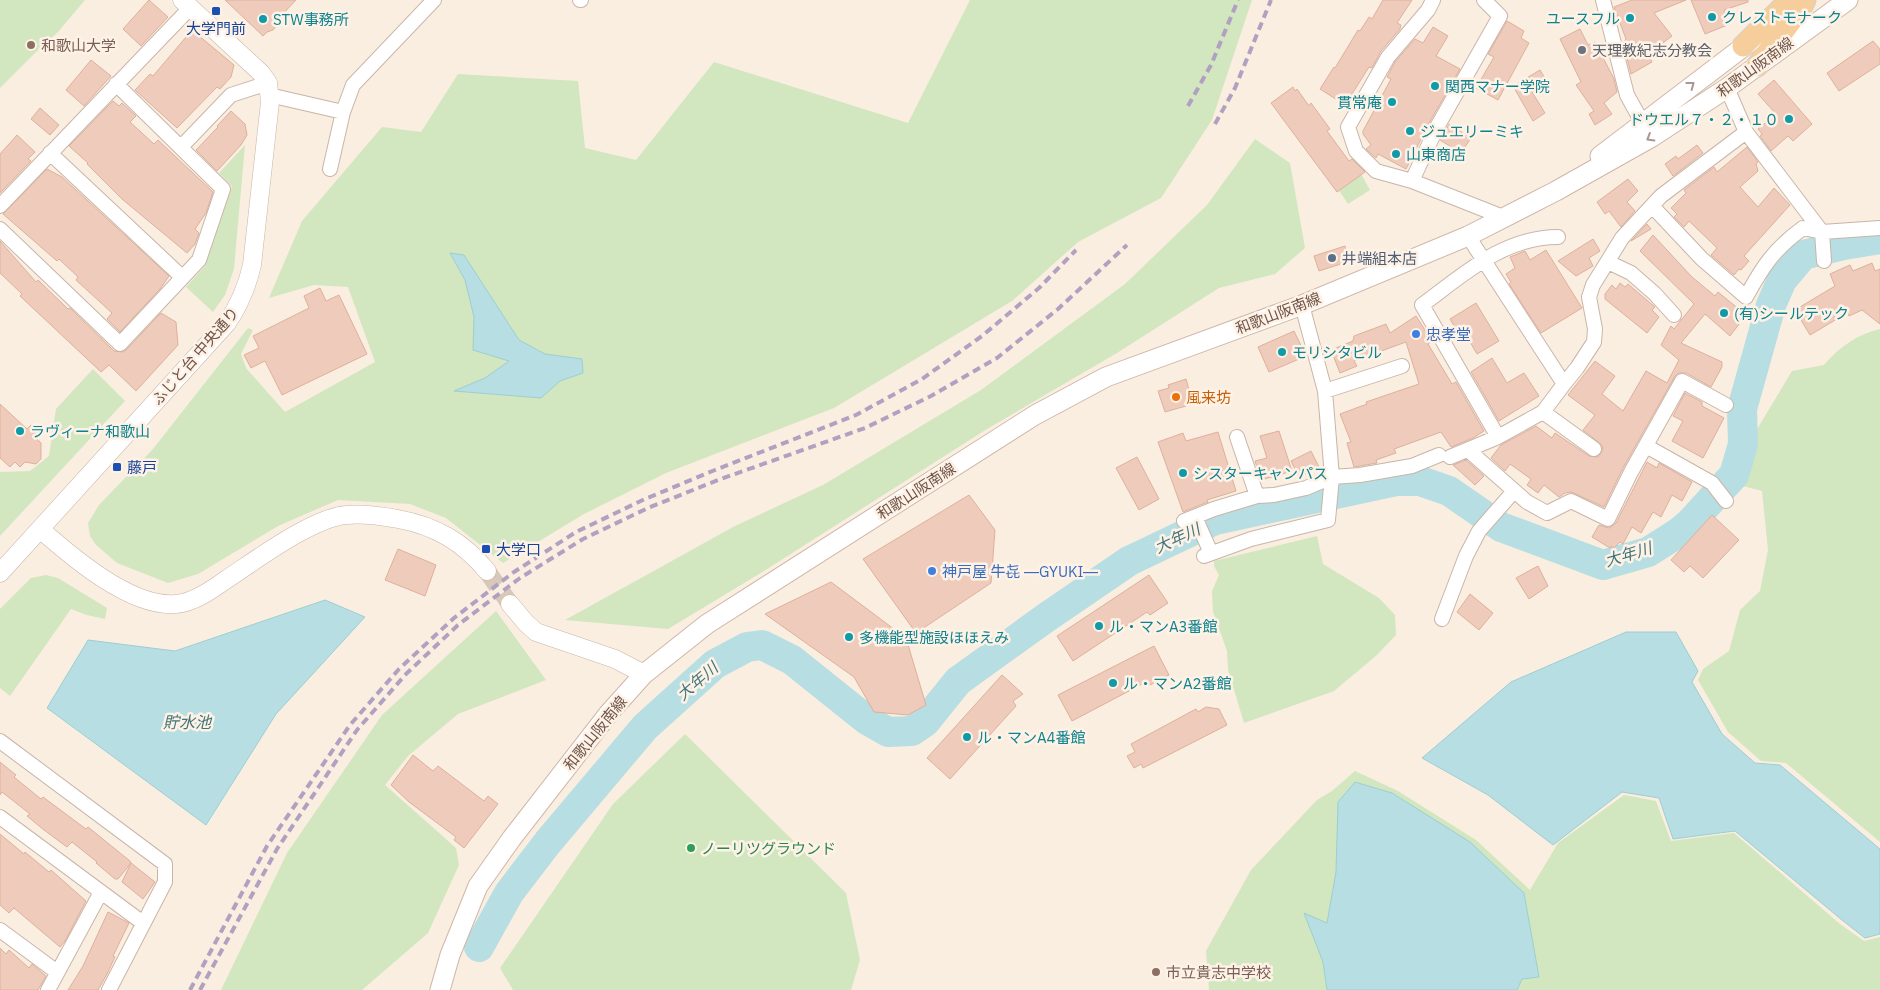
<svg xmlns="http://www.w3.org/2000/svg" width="1880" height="990" viewBox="0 0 1880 990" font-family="'IBM Plex Sans','Noto Sans JP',sans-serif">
<rect width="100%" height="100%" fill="#faeee0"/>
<path fill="#d2e6c0" d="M0,0H85L58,32L36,52L0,88Z
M970,0H1252L1212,120L1161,198L1078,242L1012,301L834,408L666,473L584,514L503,563L446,518L410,504L338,500L278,526L198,574L168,583L117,563L96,545L90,536L88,523L99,505L153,449L248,328L253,330L241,354L246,368L285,412L375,362L348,287L314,285L269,298L302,221L382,127L421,132L458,74L578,81L585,148L636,160L714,62L908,123Z
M1255,139L1290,163L1305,248L1275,274L1219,288L1117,353L987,429L764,571L668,629L565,620L735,526L823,485L981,390L1125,284L1207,205Z
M245,145L234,269L225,295L213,312L186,287L205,266L232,186L219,173Z
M1360,172L1370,190L1348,204L1338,189Z
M1880,329V842L1786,763L1761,761L1728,732L1698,680L1703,669L1729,651L1740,610L1760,591L1768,550L1762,491L1743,486L1756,431L1792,371L1824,365C1839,347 1858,334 1880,329Z
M93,369L125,401L0,536V472L30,471L49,456L56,409Z
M1317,536L1323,564L1379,598L1395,615L1396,635L1377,655L1334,691L1244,723L1228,670L1227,651L1213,612L1212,591L1219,575L1214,566V561Z
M46,575L58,578L107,608L105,619L87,615L71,609L10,696L0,688V609L31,578Z
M496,611L546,680L458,714L408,756L385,785L456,848L459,865L428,933L362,990H221L287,853L382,715Z
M685,734L846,893L860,960L851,990H513L500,968L613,804Z
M1355,771L1398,791L1476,840L1530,890L1558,843L1624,795L1656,801L1671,841L1734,833L1840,924L1864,941L1880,937V990H1209L1206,951L1251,870L1317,800L1332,791Z"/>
<path fill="#b7dee2" stroke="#9dced3" d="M450,253L464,255L519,340L545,354L582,359L583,373L560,381L541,398L454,391L485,378L509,361L473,350L474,317L465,280Z
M325,600L365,617L276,714L206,825L47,708L88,640L175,651Z
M1626,632H1676L1698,671L1692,682L1722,734L1755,763L1780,765L1880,849V934L1865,938L1842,920L1735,831L1673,839L1659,798L1622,792L1553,845L1488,795L1422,758L1511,682Z
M1355,782L1392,793L1470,842L1524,893L1539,977L1522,979L1517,990H1327L1323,962L1304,913L1327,923L1336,872L1338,802Z"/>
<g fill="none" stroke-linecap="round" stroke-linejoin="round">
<path stroke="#b7dee2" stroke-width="30" d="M479,947L509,893L548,842L645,727L715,664L747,647L762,645L792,660L867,720L888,732L912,731L925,722L958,681L1047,617L1129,561L1215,520L1396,481H1420L1449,491L1501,527L1603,565L1648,552L1678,533L1690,523L1734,475L1743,444L1742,409L1771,305L1782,280L1803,255L1844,245L1880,239"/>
</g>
<path fill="#eecbba" stroke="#dfb09b" d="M149,0L168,17L141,46L123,29Z
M225,0H296L281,16L280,22L273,30L267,32L263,36Z
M1383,0H1412L1397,23L1401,25L1400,29L1381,51L1372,68L1369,67L1345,105L1320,89L1334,67L1335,68L1358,30L1360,31L1369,17L1372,19Z
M1632,0H1686L1654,13L1672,36L1648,54L1652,62L1631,74L1623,42L1626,39L1614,7Z
M1691,0H1748V2L1724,10L1730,24L1705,34Z
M1507,21L1524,31L1521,38L1529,43L1498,100L1476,88L1494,57L1488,54Z
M1433,27L1448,36L1436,56L1460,69L1429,123L1406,169L1378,154L1376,158L1366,149L1371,145L1363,134V131L1391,79L1387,77L1395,62L1415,39L1423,43Z
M1580,29L1588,45L1595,42L1614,79L1617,92L1604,103L1612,114L1595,125L1589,114L1594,111L1576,85L1581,82L1560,39Z
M192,30L234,65L231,77L220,89L217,87L177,128L135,90L150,74L153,76Z
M1873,41L1880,49V64L1839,91L1827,73Z
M91,60L111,76L84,106L66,90Z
M1540,70L1548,83L1532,92L1545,113L1533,121L1513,86Z
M1774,80L1812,124L1793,141L1788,136L1771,151L1760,136L1762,134L1758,129L1776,114L1758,94Z
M1293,87L1295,91L1297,89L1309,106L1311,103L1330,129L1327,131L1349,161L1352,159L1365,172L1337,192L1271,103Z
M113,101L119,106L122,103L136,116L130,122L154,144L158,140L213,192L206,213L195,229L199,233L195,244L187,253L122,199L87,164L88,163L69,146Z
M40,108L59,125L50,135L31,119Z
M231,111L245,124L247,135L241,145L217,171L196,150L218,127L217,126Z
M1449,124L1471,138L1461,153L1440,140Z
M17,135L35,152L28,159L31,161L0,193V154Z
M1697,145L1703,153L1673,176L1665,164L1676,156L1678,159Z
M1747,147L1758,162L1756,164L1758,171L1740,187L1758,207L1774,188L1790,205L1744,256L1749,261L1741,270L1739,269L1734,275L1711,255L1717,248L1689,221L1684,227L1674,217L1677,214L1671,208L1686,193L1684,190L1714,167L1717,172Z
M47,169L62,177L169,276L160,289L120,332L107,319L112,313L76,280L78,277L59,259L57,261L3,214Z
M1628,179L1638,191L1627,202L1635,211L1621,227L1609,211L1605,214L1597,202Z
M1647,224L1651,229L1631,241Z
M1653,235L1692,277L1715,296L1718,292L1746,315L1730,336L1705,314L1681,343L1722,362V367L1711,387L1686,373H1678L1675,376L1623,468L1604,507L1571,492L1565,493L1559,497L1544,485L1538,493L1527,485L1531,479L1510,464L1505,471L1491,458L1501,445L1536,426L1552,438L1555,433L1589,456L1598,457L1603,450L1602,445L1583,430L1595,415L1568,395L1595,361L1615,376L1602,394L1623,411L1646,371L1667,383L1679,360L1661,345L1671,326L1674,329L1694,304L1640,251Z
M1593,239L1600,251L1589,258L1593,266L1576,276L1558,261Z
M0,241L36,282L38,280L68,309L70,308L114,351L122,352L126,350L161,313L176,322L178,345L136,391L109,365L101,372L20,296L22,294L0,273Z
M1345,246L1350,261L1319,271L1314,256Z
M1546,250L1582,308L1541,333L1509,284L1511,282L1506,274L1515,268L1510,257L1525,251L1530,260Z
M1872,263L1875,271L1880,269V324L1862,310L1849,316L1847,313L1810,335L1795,310L1835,286L1830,274L1850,265L1853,271Z
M1620,283L1625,287L1628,284L1655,307L1652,310L1659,317L1647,333L1605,299V294L1612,285L1616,289Z
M320,288L326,301L339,295L367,354L282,395L265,361L251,368L244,355L259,348L253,336L309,308L304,296Z
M1476,303L1499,341L1477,354L1462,328L1457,331L1450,319Z
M1416,316L1432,341L1428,344L1452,384L1456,382L1484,431L1473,438L1451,447L1441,432L1394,449L1396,453L1376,460L1377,463L1354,467L1347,443L1351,442L1340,414L1367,404L1366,402L1419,384L1406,342L1354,361L1357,366L1340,373L1331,350L1353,341L1354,336L1386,324L1390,333Z
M1294,331L1306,356L1269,372L1258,347Z
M1492,358L1507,383L1524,373L1539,396L1499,421L1471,372Z
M1186,379L1193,404L1165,412L1158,391L1169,388L1168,385Z
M1685,393L1702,402V406L1724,418L1703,458L1672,441L1683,421L1673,416Z
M0,404L27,429L32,424L42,433L37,439L41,443V459L36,464L25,462L20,467L15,462L10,467L0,458Z
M1279,431L1292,471L1261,480L1255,461L1267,458L1260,436Z
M1218,432L1236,491L1207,500L1208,502L1183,512L1158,442L1183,433L1186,441Z
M1311,451L1319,467L1299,477L1291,461Z
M1137,457L1159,499L1139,510L1116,468Z
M1466,460L1484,476L1475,485L1453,465Z
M1647,462L1657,468L1659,463L1692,482L1682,501L1672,495L1661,517L1653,512L1641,533L1632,527L1623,544L1620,542L1614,548L1611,546L1610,548L1592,537L1599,525L1609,528L1616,523Z
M969,495L995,530L991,583L916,633L863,559Z
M1712,515L1739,540L1703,578L1690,566L1684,572L1671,560Z
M398,549L436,565L425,596L385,580Z
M1538,566L1548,586L1529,599L1516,578Z
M1149,575L1168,603L1150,615L1147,612L1073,661L1057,636Z
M831,582L906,638L926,705L908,715L874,712L854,677L765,614Z
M1470,594L1493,613L1479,630L1457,612Z
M1154,646L1169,675L1150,685L1148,681L1072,721L1058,695Z
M1002,675L1023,694L1013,701L1016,706L950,779L927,758Z
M1206,707L1219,709L1227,725L1143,768L1141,764L1134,768L1127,756L1135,752L1131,744L1196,709L1198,712Z
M413,755L433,771L438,766L484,801L488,796L498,804L464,848L454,840L456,837L409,802L391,785Z
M0,762L16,775L14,777L41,799L43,797L86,829L88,827L130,861L131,863L118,879H115L96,863L97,862L72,842L67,847L44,830L27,816L30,814L2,792L0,795Z
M0,834L24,854L25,852L49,872L51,870L86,901L65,941L60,947L14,908L9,913L0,905Z
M131,863L155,882L143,899L122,882Z
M108,912L129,923L113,956L115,957L107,974L98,990H68L83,966Z
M0,948L6,954L9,950L29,968L32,964L46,976L38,990H0Z"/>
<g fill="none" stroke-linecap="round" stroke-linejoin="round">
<path stroke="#d7c8ba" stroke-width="18" stroke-dasharray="18 9" stroke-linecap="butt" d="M487,571L510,604"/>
<defs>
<path id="minor" d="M580,0H581
M1433,0L1428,10L1388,57L1348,127L1356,151L1376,171L1412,181L1503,217
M1603,0L1627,95L1642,122
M1727,88L1746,132L1822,232L1880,228
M269,95L343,112
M181,147L231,95L268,83
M50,153L182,277
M330,169L343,112L353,85L434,0
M1412,181L1437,127L1500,16L1484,0
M0,206L190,8
M1652,206L1702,259L1746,297C1763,266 1774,249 1803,228L1822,232L1824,261
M0,229L120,344L199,260L223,189L116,84
M1608,262L1631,273L1655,294L1674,315
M1564,384L1577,368L1594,342L1595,329L1589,297L1593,285L1622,238L1661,196L1746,132
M1325,391L1402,366
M1543,412L1594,449
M1237,437L1257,496
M1498,437L1422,305C1463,275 1503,237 1558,237
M1646,446L1712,483L1726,501
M1468,450L1527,502L1547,513L1571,501L1608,519L1631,472L1682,381L1726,405
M1450,457L1498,437L1543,412L1564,384L1468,236
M1195,517L1211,553
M1184,521L1214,509L1257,496L1274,495L1306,488L1332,477L1360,475L1412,466L1439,455
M1204,556L1251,539L1328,520L1332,477L1325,391L1302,305
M1442,619L1466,556L1479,531L1514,491
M0,741L165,864V882L109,990
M0,817L143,923
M0,930L57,972
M48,990L101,892"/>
<path id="tertiary" d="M40,529C72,557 131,608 176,604C193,603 213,589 227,579C256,560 312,518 346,515C363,513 382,516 398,519C436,526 463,542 487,571
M0,573L227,323C240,304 247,287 252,265L270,102L268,83L261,73L182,0
M510,604L526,623L536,632L615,659L644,674"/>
<path id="secondary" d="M1600,156L1755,38
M440,990L450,955L478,886L512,838L609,713L644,674L707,624L1035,415L1106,377L1302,305L1468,236L1556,191L1652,137L1727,88L1848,0"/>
<path id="primary" d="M1743,46L1790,0
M1757,66L1801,8L1805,0"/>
</defs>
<use href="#minor" stroke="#c9b5a8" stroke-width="16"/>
<use href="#tertiary" stroke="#c9b5a8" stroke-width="19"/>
<use href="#secondary" stroke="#cfb7a8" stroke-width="21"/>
<use href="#primary" stroke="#d7cfcc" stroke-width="23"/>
<use href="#minor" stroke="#fff" stroke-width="14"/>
<use href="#tertiary" stroke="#fff" stroke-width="18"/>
<use href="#secondary" stroke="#fff" stroke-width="19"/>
<use href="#primary" stroke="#f5ce9c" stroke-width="21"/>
<path stroke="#b0a1c1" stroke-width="4" stroke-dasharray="8 5" stroke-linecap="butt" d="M1188,106L1211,65L1238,0
M1215,124L1235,88L1271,0
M190,990L267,846L350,725L399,669L454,618L514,572L576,532L645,499L715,470L856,415L922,379L982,336L1039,288L1076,250
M200,990L277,849L357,730L406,674L458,625L520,578L583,539L648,508L718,480L865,428L931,396L997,358L1058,309L1127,245"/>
</g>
<defs><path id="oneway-chevron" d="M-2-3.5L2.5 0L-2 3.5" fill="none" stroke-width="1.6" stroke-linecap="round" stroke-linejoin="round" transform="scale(1.25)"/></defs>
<g stroke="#a99892">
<use href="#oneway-chevron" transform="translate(1691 85) rotate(-37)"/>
<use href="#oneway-chevron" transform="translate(1650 138) rotate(149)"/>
</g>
<g fill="#1a4fb4" stroke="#fef2e6" stroke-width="2">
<rect x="211" y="6" width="10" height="10" rx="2.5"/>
<rect x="112" y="462" width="10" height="10" rx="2.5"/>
<rect x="481" y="544" width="10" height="10" rx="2.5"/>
</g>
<g fill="#0f9aa8" stroke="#fef2e6" stroke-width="2">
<circle cx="1712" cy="17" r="5"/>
<circle cx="1630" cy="18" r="5"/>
<circle cx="263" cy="19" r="5"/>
<circle cx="1435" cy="86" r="5"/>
<circle cx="1392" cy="102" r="5"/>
<circle cx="1789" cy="119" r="5"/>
<circle cx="1410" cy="131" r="5"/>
<circle cx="1396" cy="154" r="5"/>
<circle cx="1724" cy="313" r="5"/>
<circle cx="1282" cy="352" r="5"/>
<circle cx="20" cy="431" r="5"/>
<circle cx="1183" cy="473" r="5"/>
<circle cx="1099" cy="626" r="5"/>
<circle cx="849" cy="637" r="5"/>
<circle cx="1113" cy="683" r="5"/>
<circle cx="967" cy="737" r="5"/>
</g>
<g fill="#8d6e63" stroke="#fef2e6" stroke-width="2">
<circle cx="31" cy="45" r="5"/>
<circle cx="1156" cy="972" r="5"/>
</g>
<circle fill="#6b7280" stroke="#fef2e6" stroke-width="2" cx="1582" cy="50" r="5"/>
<circle fill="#5c6f8a" stroke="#fef2e6" stroke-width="2" cx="1332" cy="258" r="5"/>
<g fill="#3f7fe0" stroke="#fef2e6" stroke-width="2">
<circle cx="1416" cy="334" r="5"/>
<circle cx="932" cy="571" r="5"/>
</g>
<circle fill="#e8710a" stroke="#fef2e6" stroke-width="2" cx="1176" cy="397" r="5"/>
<circle fill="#2e9e5b" stroke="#fef2e6" stroke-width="2" cx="691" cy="848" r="5"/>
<g text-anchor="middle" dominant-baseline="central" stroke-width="5" stroke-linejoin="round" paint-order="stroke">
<g font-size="15" fill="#0d838f" stroke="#fef2e6" text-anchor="start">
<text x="1722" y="17">クレストモナーク</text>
<text x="1620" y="18" text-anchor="end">ユースフル</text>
<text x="273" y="19">STW事務所</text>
<text x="1445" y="86">関西マナー学院</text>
<text x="1382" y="102" text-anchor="end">貫常庵</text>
<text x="1779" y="119" text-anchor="end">ドウエル７・２・１０</text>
<text x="1420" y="131">ジュエリーミキ</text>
<text x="1406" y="154">山東商店</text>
<text x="1734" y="313">(有)シールテック</text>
<text x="1292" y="352">モリシタビル</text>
<text x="30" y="431">ラヴィーナ和歌山</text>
<text x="1193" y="473">シスターキャンパス</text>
<text x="1109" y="626">ル・マンA3番館</text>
<text x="859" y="637">多機能型施設ほほえみ</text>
<text x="1123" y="683">ル・マンA2番館</text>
<text x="977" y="737">ル・マンA4番館</text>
</g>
<g font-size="15" fill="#164399" stroke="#fef2e6" text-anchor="start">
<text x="216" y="28" text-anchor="middle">大学門前</text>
<text x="127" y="467">藤戸</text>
<text x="496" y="549">大学口</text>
</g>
<g font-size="15" fill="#785e54" stroke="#fef2e6" text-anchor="start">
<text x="41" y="45">和歌山大学</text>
<text x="1166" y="972">市立貴志中学校</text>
</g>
<g font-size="15" fill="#5b616d" stroke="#fef2e6" text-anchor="start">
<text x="1592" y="50">天理教紀志分教会</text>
</g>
<g font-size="15" fill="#6f5449" stroke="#fef2e6">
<text transform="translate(1755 67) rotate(-36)">和歌山阪南線</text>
<text transform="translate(1278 313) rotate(-21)">和歌山阪南線</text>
<text transform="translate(195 356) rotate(-49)">ふじと台 中央通り</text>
<text transform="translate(916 491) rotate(-33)">和歌山阪南線</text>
<text transform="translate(595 733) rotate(-51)">和歌山阪南線</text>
</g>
<g font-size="15" fill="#4e5e75" stroke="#fef2e6" text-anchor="start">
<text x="1342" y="258">井端組本店</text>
</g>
<g font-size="15" fill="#366cbe" stroke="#fef2e6" text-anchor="start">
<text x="1426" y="334">忠孝堂</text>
<text x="942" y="571">神戸屋 牛㐂 ―GYUKI―</text>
</g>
<g font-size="15" fill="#c56008" stroke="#fef2e6" text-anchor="start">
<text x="1186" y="397">風来坊</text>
</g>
<g font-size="15" fill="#27864d" stroke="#fef2e6" text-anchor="start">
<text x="701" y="848">ノーリツグラウンド</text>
</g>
<g font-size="16" font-style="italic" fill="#42757b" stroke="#fef2e6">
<text transform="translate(1177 538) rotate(-25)">大年川</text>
<text transform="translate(1628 554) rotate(-17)">大年川</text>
<text transform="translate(697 681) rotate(-41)">大年川</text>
<text x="187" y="722">貯水池</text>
</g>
</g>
</svg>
